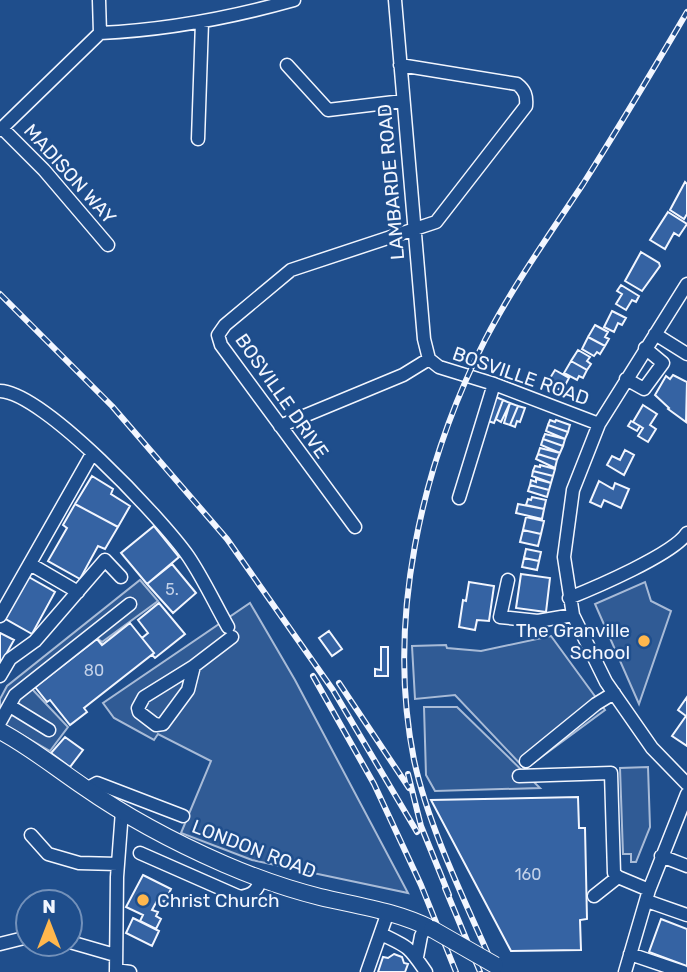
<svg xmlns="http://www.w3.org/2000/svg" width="687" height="972" viewBox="0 0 687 972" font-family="Rubik,sans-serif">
<rect width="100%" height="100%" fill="#1f4e8c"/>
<path fill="#305b95" stroke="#a8bbd7" stroke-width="2" d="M140,580L158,601L102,642L96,637L32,689L68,727L50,751L0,722V699L7,686Z
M645,582L651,601L671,611L639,704L595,604Z
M250,603L295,680L408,893L252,860L181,833L211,761L158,734L154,740L114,718L103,703Z
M551,636L605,710L525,769L455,695L415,699L412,646L446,645L447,648L481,651Z
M424,707H457L540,788L435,791L426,775Z
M648,767L650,827L636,862H631V854H623L620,768Z"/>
<path fill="#3563a3" stroke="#f2f6ff" stroke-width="2" d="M685,182L687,184V214L684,219L670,210Z
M668,212L687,224L679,236L674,233L665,249L650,240Z
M641,252L659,263L660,266L642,291L625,281Z
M621,285L639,296L636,302L632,300L626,310L616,304L622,294L617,291Z
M612,311L626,318L622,325L618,323L614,332L604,327Z
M595,325L608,332L605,337L609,339L605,346L588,337Z
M588,337L605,346L600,354L597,352L594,356L582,349Z
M578,350L590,357L587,361L591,364L587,370L571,361Z
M571,361L587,370L583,378L579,376L577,380L564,373Z
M555,370L569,378L562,391L547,383Z
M673,375L687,382L686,422L668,409L669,408L655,395L666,376L670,379Z
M496,397L503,400L494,423L488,421Z
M503,400L510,403L501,422L496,419Z
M510,403L518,406L510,425L504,423Z
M643,405L657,414L650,425L656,429L648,442L638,436L643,428L633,422Z
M518,406L525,408L520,422L517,421L515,427L510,425Z
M550,420L555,422L556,420L570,425L568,432L548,425Z
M631,421L640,426L637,431L628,426Z
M548,425L568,432L565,439L546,431Z
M545,434L565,439L563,446L543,439Z
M543,439L563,446L560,453L541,445Z
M540,448L560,453L557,460L538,454Z
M625,450L634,455L624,475L607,465L612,456L620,460Z
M538,454L557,460L555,468L536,459Z
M540,465L555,469L553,476L533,471L535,466L540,467Z
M533,471L553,476L551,483L532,476Z
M92,476L113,489L111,494L130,506L118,527L75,504Z
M536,479L551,483L549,490L530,485L531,480L536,482Z
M599,481L613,489L615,483L629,489L621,508L604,500L601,507L590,502Z
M530,485L549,490L547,497L528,491Z
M532,497L546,500L544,509L526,505L528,499L531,500Z
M75,504L118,527L105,549L98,546L80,579L48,561L67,528L63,525Z
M518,504L544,509L542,519L516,513Z
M526,517L544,521L541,534L523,530Z
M154,526L179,557L147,584L121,553Z
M523,530L541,534L538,546L520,542Z
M526,549L541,552L539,561L524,558Z
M524,558L539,561L537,570L522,567Z
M172,564L196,593L173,613L147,584Z
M521,574L550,578L546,612L516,608Z
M27,576L55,592L32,634L4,618Z
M469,582L494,586L489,621L477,620L475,630L459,627L463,600L466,601Z
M159,603L185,634L155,658L152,655L154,653L142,638L148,633L138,620Z
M130,623L154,653L84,708L87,712L70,725L50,700L47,702L35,687L97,639L102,645Z
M329,631L342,649L332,656L319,638Z
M0,633L14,640L0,665Z
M381,647H388V676H375V669L381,670Z
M687,697V746L672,736L686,716L678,710Z
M65,737L83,750L70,767L51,753Z
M578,797L579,828H585L587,919L580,920L581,950L511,951L431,800Z
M143,875L171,889L165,902L158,899L152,910L158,912L156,916L161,919L156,929L140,921L143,915L126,907Z
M133,918L159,931L152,946L126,933Z
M661,919L687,929V966L649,952Z
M394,954L402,957L404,963L408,964L405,972H378L383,957L388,958Z"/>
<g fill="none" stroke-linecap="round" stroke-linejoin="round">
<defs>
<path id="minor" d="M395,0L424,339L429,359
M100,33C167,30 230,18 294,0
M287,65L328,110L403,101
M2,128L44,170L108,245
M0,130L100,33L99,0
M198,139L202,22
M687,284L599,424L573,490L564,557L573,615L606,682L652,748L687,784
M655,334L687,354
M429,359L439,367L494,384L599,424
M626,379L644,389L663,363L645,348
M0,391C43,392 162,519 188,556C203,578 215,604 228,627
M280,426L403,375L429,359
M459,498L494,384
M355,527L221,345L218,335L225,325L291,270L436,222L526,106C527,96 525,90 517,84L400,65
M30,564L78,592
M508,580L500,617L538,621L573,615
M569,598C594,588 674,554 687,533
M0,616L92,454
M194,666L188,690L163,724L156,725L139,712L138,708L144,697L194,666L232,637
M0,676L10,659L35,641L105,560L121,577
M10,706L49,730
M0,722L15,695L130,604
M526,761L596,704L614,693
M519,776L611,773L614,873L618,877L649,890
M86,789L97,783L183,816
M31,835L48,854L79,863L118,864
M140,853L240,897C254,895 257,890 262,878
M661,856L687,866
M594,896L618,877
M647,901L687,915
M381,934C409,947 409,947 426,972
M70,942L115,955
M0,944L28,937
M630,954L683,972
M417,957L421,936L426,926
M116,970L130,972
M116,972L117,877L122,811
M367,972L388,912
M625,972L649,890L687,794"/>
<path id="major" d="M0,731C30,747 56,768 84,787C127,817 176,843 224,864C254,877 288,889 320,897C358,906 396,911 432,929"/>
</defs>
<use href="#minor" stroke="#f2f6ff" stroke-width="15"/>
<use href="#major" stroke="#f2f6ff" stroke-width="18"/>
<use href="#minor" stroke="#1f4e8c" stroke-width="12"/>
<use href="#major" stroke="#1f4e8c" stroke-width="16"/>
<defs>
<path id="rail" d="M0,294L112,406L227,539L333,690L417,832
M313,676L374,784L421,885L456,972
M339,683L409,788
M408,774L421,826L449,895
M445,888L480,972
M496,972C468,907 429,830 414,760C386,621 421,466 485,340C513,286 549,235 583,184C619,127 653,70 687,12"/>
</defs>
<use href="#rail" stroke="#f2f6ff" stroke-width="6"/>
<use href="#rail" stroke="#1f4e8c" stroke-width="3.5" stroke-dasharray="10" stroke-linecap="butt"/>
<defs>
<path id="major-bridge" d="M432,929L495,965"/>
</defs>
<use href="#major-bridge" stroke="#f2f6ff" stroke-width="18" stroke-linecap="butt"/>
<use href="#major-bridge" stroke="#1f4e8c" stroke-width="16"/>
</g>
<g fill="#ffb74d" stroke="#1f4e8c" stroke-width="2.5">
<circle cx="644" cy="641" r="7"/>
<circle cx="143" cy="900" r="7"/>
</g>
<g text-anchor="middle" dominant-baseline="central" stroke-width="5" stroke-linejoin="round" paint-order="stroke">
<g font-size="16" fill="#c3d1e8">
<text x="172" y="589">5.</text>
<text x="94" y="670">80</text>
<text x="528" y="874">160</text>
</g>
<g font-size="19" fill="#f2f6ff" stroke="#1f4e8c">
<text transform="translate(70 174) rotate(48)">MADISON WAY</text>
<text transform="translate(391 182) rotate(-95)">LAMBARDE ROAD</text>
<text transform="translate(521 376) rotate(19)">BOSVILLE ROAD</text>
<text transform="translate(282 396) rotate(55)">BOSVILLE DRIVE</text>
<text transform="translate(254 849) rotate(21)">LONDON ROAD</text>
</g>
<g font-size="19" fill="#f2f6ff" stroke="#1f4e8c" text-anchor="end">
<text x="630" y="630">The Granville<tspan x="630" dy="22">School</tspan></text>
<text x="157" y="900" text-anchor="start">Christ Church</text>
</g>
</g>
<g transform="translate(49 923)"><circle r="33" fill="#1f4e8c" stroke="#7391ba" stroke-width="2"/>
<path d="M0-5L12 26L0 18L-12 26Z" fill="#ffb74d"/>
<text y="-10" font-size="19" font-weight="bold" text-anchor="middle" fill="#f2f6ff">N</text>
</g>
</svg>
